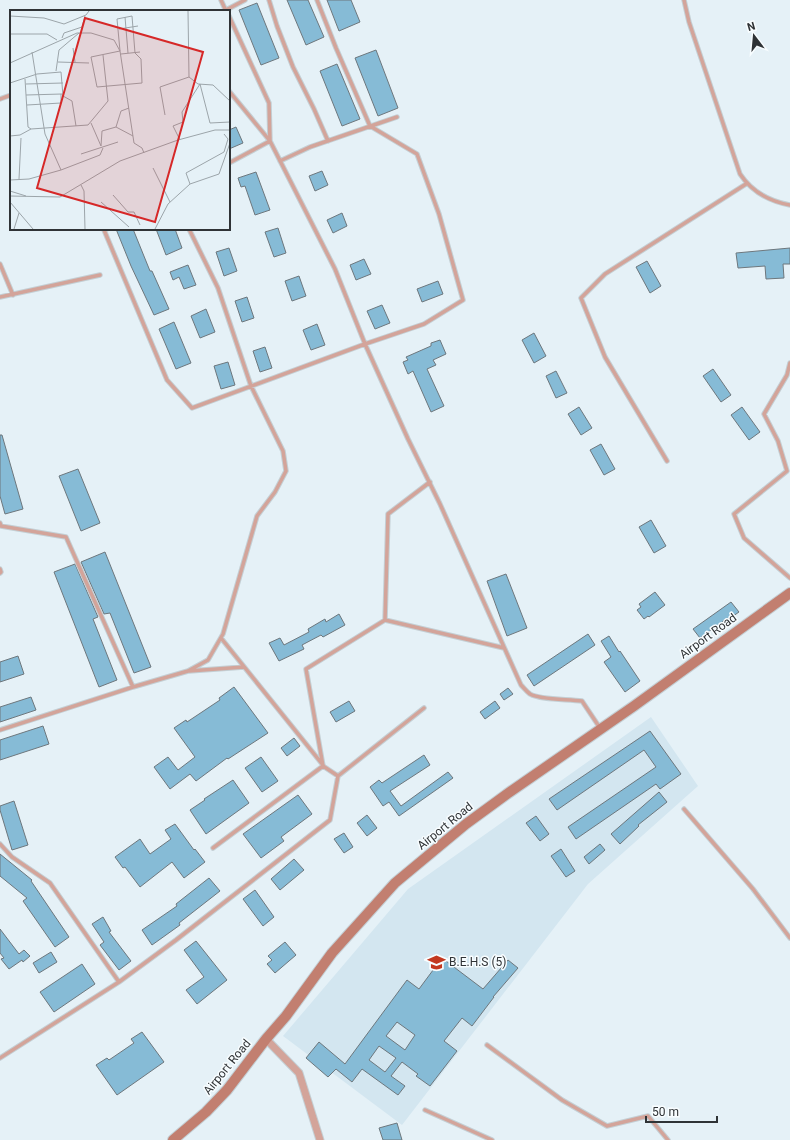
<svg xmlns="http://www.w3.org/2000/svg" width="790" height="1140" viewBox="0 0 790 1140" font-family="Roboto,sans-serif">
<rect width="100%" height="100%" fill="#e5f1f7"/>
<path fill="#d3e6f0" d="M651,717L698,786L588,884L402,1125L283,1036L408,889Z"/>
<path fill="#86bbd6" stroke="#6d777d" fill-rule="evenodd" d="M287,0H308L324,37L306,45Z
M327,0H351L360,22L339,31Z
M257,3L279,58L261,65L239,10Z
M376,50L398,108L378,116L355,58Z
M337,64L360,119L342,126L320,71Z
M236,127L243,143L229,149V130Z
M322,171L328,185L315,191L309,176Z
M256,172L270,210L255,215L245,186L241,187L238,178Z
M342,213L347,226L333,233L327,220Z
M278,228L286,253L274,257L265,232Z
M116,229H133L150,271H152L169,309L154,315L131,266Z
M156,229H175L182,248L166,255Z
M229,248L237,271L224,276L216,252Z
M790,248V264H783L784,278L766,279L765,266L738,268L736,253Z
M364,259L371,274L356,280L350,265Z
M647,261L661,286L650,293L636,267Z
M188,265L196,285L184,289L179,277L173,280L170,272Z
M299,276L306,296L292,301L285,281Z
M438,281L443,294L422,302L417,289Z
M247,297L254,318L242,322L235,301Z
M382,305L390,323L375,329L367,311Z
M206,309L215,332L200,338L191,316Z
M174,322L191,363L176,369L159,329Z
M317,324L325,345L311,350L303,330Z
M534,333L546,356L534,363L522,340Z
M440,340L446,354L433,360L436,365L427,369L444,406L431,412L413,371L408,374L403,362L408,360L406,357L431,346V343Z
M265,347L272,368L260,372L253,351Z
M228,362L235,385L221,389L214,366Z
M713,369L731,395L721,402L703,376Z
M556,371L567,393L556,398L546,376Z
M579,407L592,428L581,435L568,414Z
M742,407L760,432L749,440L731,415Z
M0,435H2L23,509L5,514L0,496Z
M601,444L615,469L604,475L590,450Z
M78,469L100,523L81,531L59,476Z
M651,520L666,546L654,553L639,527Z
M105,552L151,667L134,673L110,613L104,614L81,562Z
M75,564L98,617L93,619L117,680L99,687L54,572Z
M506,574L527,628L507,636L487,581Z
M655,592L665,605L649,617L648,616L644,619L637,610L641,607L639,604Z
M731,602L739,612L726,621L725,620L700,638L693,629Z
M339,614L345,625L323,637L321,635L302,645L304,649L279,661L269,643L280,638L284,645L309,632L308,629L325,619L326,622Z
M588,634L595,645L534,686L527,675Z
M609,636L619,652L620,651L640,681L625,692L604,662L611,657L601,641Z
M18,656L24,674L0,682V662Z
M234,687L268,733L228,759L227,758L196,781L190,774L170,789L154,767L168,757L178,770L195,757L174,728L186,720L187,722L220,700L219,698Z
M508,688L513,694L504,700L500,694Z
M31,697L36,710L0,722V707Z
M349,701L355,711L336,722L330,712Z
M495,701L500,708L485,719L480,712Z
M43,726L49,744L0,760V740Z
M650,731L681,774L660,789L656,784L576,839L568,827L656,767L644,750L557,810L549,799Z
M294,738L300,746L287,756L281,748Z
M424,755L430,765L390,791L401,806L448,772L453,778L399,816L389,802L383,806L370,787L379,780L382,783Z
M261,757L278,781L262,792L245,768Z
M233,780L249,803L206,834L190,810L205,800L204,799Z
M659,792L667,802L638,825L639,826L620,844L611,834Z
M298,795L312,814L281,837L284,841L261,858L243,834Z
M14,801L28,845L12,850L0,810V806Z
M367,815L377,828L367,836L357,823Z
M536,816L549,834L540,841L526,823Z
M175,824L194,850L195,849L205,862L184,878L172,862L140,887L125,867L123,868L115,857L140,839L150,854L171,839L165,830Z
M344,833L353,847L344,853L334,839Z
M600,844L605,850L589,864L584,857Z
M561,849L575,871L566,877L551,856Z
M0,854L32,880L31,881L69,937L55,947L23,901L27,898L0,876Z
M294,859L304,870L280,890L271,879Z
M209,878L220,891L179,923L180,925L152,945L142,930L177,906L176,904Z
M255,890L274,917L263,926L243,899Z
M103,917L111,931L109,932L131,961L119,970L100,945L104,942L92,924Z
M0,929L19,954L24,950L30,956L23,962L22,960L9,969L1,959L4,958L0,953Z
M196,941L227,980L197,1004L186,990L204,977L184,950Z
M285,942L296,955L275,973L267,964L272,960L268,956Z
M51,952L57,962L39,973L33,963Z
M442,958L483,989L508,960L518,968L493,997H494L472,1026L462,1018L444,1041L457,1051L430,1086L416,1076L418,1074L402,1062L391,1076L405,1086L398,1095L362,1069L352,1082L336,1069L328,1077L306,1058L319,1042L345,1064L407,980L419,989ZM397,1022L415,1035L405,1050L386,1036ZM379,1046L396,1058L385,1072L369,1060Z
M82,964L95,984L54,1012L40,992Z
M142,1032L164,1062L117,1095L96,1065L107,1058L109,1060L134,1043L131,1039Z
M397,1123L402,1140H383L379,1128Z"/>
<g fill="none" stroke-linecap="round" stroke-linejoin="round">
<defs>
<path id="service" d="M221,0L226,11
M269,0L277,26L293,67L314,109L328,141
M684,0L689,22L740,174C752,192 768,201 790,205
M226,10L245,0
M229,16L269,103L270,141L229,163
M229,91L270,141L335,269L365,344L408,439L440,504L521,685C524,688 526,691 530,694C540,700 568,699 582,701L600,728
M0,99L11,95
M280,161L310,147L397,117
M107,229L104,230L167,380L192,408L365,344L424,324L463,300L439,214L417,154L370,126L336,48L317,0
M0,264L13,295
M0,297L100,275
M790,363L787,375L764,414L778,441L787,471L734,514L744,538L790,578
M667,461L605,357L581,298L605,274L746,184
M0,523L1,526L66,537L133,687
M0,569L1,572L0,573
M385,620L504,648
M221,638L323,765
M189,671L244,667
M0,730L133,687L188,671L208,660L223,634L257,516L275,492L286,471L283,451L251,386L218,288L189,229
M323,766L306,669L385,620L388,514L430,482
M684,809L753,889L790,938
M0,844L12,857L50,883L119,982
M213,848L323,766L338,776L424,708
M487,1045L562,1100L607,1126L648,1116L668,1140
M0,1058L119,982L176,940L330,820L338,776
M425,1110L492,1140"/>
<path id="minor" d="M266,1039L299,1073L320,1140"/>
<path id="secondary" d="M173,1140L206,1112L227,1090L266,1039L286,1016L332,953L395,883L466,824L507,794L634,706L790,593"/>
</defs>
<use href="#service" stroke="#c4cfd4" stroke-width="5.5"/>
<use href="#minor" stroke="#c4cfd4" stroke-width="9"/>
<use href="#secondary" stroke="#c4cfd4" stroke-width="12"/>
<use href="#service" stroke="#d3a49a" stroke-width="3.5"/>
<use href="#minor" stroke="#d3a49a" stroke-width="7"/>
<use href="#secondary" stroke="#c27f70" stroke-width="10"/>
</g>
<defs>
<symbol id="school-bare" viewBox="-9 -9 18 18"><path d="M0-5L7-2L0 1L-7-2ZM-4 1L0 2.5L4 1V4Q0 6-4 4Z" fill="#c3381f" stroke="#f8fdff" stroke-width="2.5" paint-order="stroke"/></symbol>
</defs>
<g fill-rule="evenodd">
<use href="#school-bare" x="424" y="950" width="25" height="25"/>
</g>
<g text-anchor="middle" dominant-baseline="central" stroke-width="3" stroke-linejoin="round" paint-order="stroke">
<g font-size="12" fill="#2f3336" stroke="#f8fdff">
<text transform="translate(708 636) rotate(-36)">Airport Road</text>
<text transform="translate(445 826) rotate(-39)">Airport Road</text>
<text transform="translate(227 1067) rotate(-51)">Airport Road</text>
</g>
<g font-size="12" fill="#2f3336" stroke="#f8fdff" text-anchor="start">
<text x="449" y="962">B.E.H.S (5)</text>
</g>
</g>
<g transform="translate(10 10)">
<rect width="220" height="220" fill="#e5f1f7"/>
<path fill="none" stroke="#9ca5aa" stroke-width="1" d="M178,1L179,67L188,74L203,75L220,91M0,6L34,8L54,14L76,5L79,1M122,6L125,43L131,49L132,73L87,77L81,47L110,41L107,9ZM115,7L118,43M109,19L128,16M0,24H37L47,30M52,28L54,23L72,17L75,6M63,38L65,52M22,42L35,124L51,160M111,44L130,42M48,52L79,53M0,53L67,23H81L104,30L110,41L124,133L132,138L134,143M46,61L49,40L69,23M15,69L18,117L21,119M0,73L27,64L51,62L53,86L62,91L66,116M16,74L53,73M190,74L200,113L220,112M16,85L52,84M17,95L51,93V84M155,105L150,77L179,67M81,113L91,136M106,117L123,126M0,126L10,125L21,119L78,115L98,91L93,45M170,130L163,116L173,112L172,102L190,74M91,136L92,121L106,117L111,101L119,98M71,144L108,132M143,158L160,192M9,169L11,128M0,170L19,169L51,160L90,145L93,138M180,174L176,163L214,142L218,129L214,124M71,175L74,181L75,219M0,181L16,186M103,185L118,202H124L130,215M0,186L50,187L110,151L168,130L205,120H220M0,192L23,219M91,192L119,217M4,219L9,203M145,219L158,194L180,174L209,164L220,133"/>
<path fill="#d62828" fill-opacity="0.15" stroke="#d62828" stroke-width="2" d="M75,8L193,42L145,212L27,178Z"/>
<rect width="220" height="220" fill="none" stroke="#2f3336" stroke-width="2"/>
</g>
<g transform="translate(754 36) rotate(344)" stroke="#f8fdff" stroke-width="3" paint-order="stroke">
<path d="M0-3L7 15L0 10L-7 15Z" fill="#2f3336"/>
<text y="-6" font-size="11" font-weight="bold" text-anchor="middle" fill="#2f3336">N</text>
</g>
<path d="M646 1116v6h71v-6" fill="none" stroke="#2f3336" stroke-width="2"/>
<text x="652" y="1116" font-size="12" fill="#2f3336" stroke="#f8fdff" stroke-width="3" paint-order="stroke">50 m</text>
</svg>
